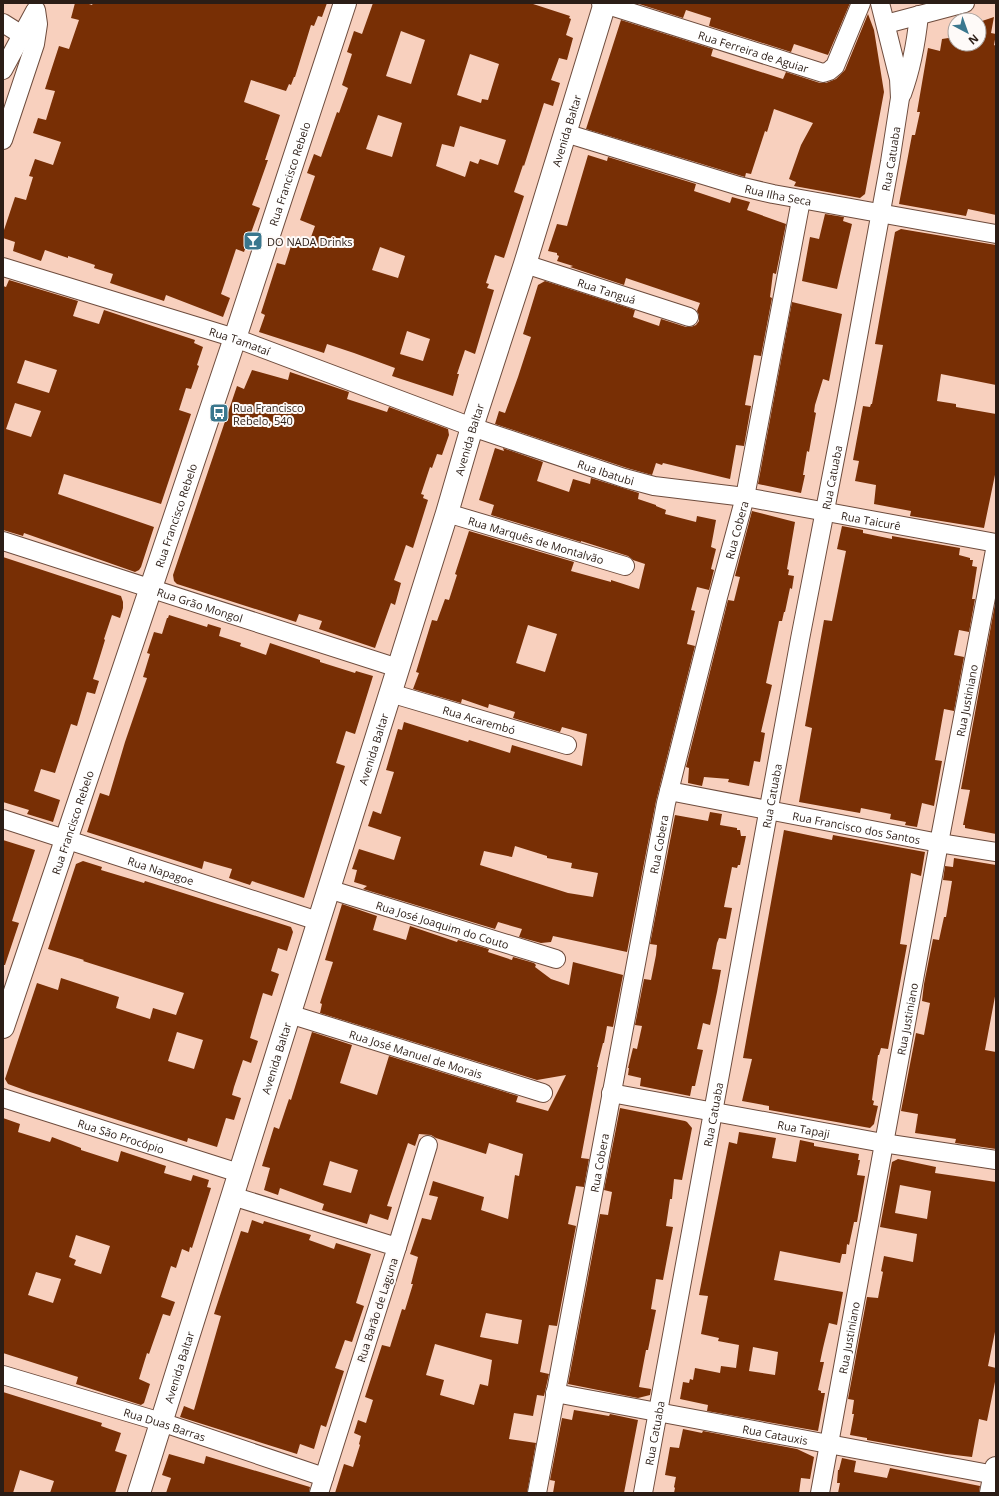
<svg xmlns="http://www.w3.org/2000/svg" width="999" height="1496" viewBox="0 0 999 1496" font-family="'Open Sans',sans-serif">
<rect width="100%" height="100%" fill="#f8d0be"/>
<path fill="#782f05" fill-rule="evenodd" d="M75,3H86L92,5L93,3H327L322,17L318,16L314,26L311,25L295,77H294L291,85L289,84L286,91L251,80L244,102L280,115L265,160H268L252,205L260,208L244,252L236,249L221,294L230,298L223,317L166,295L164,301L110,283L113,274L94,268L95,265L68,256V258L45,250L41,261L13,251L15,242L3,238V233L15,197L26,200L33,177L29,176L35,159L53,165L61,142L33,133L38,118L46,120L55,91L45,89L59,46L69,49L79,20L71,18Z
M373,3H530L570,16L569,18L571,19L566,35L573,38L567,60L559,58L551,80L560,83L553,106L544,103L524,166L523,165L514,192L524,196L504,258L495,255L486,283L489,284L487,288L494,290L475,354L465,350L457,374H459L453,396L392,376L395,368L354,353L327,344L324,353L259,332L265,315L261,313L277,263L285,265L292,243L307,248L315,226L300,220L315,176L307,173L314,154L321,157L337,112L339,113L348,88L342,85L352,54L347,52L354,31L362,34ZM401,31L425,40L411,84L386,76ZM470,54L499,64L488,100L482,99L481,103L457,95ZM378,115L402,123L392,157L366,149ZM460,126L506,140L498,165L480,159L478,164L470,161L465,177L436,166L442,144L454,147ZM380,247L405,256L398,278L372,270ZM407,331L430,339L423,361L400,354Z
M636,3H850L828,55L794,44L791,52L709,26L711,18L686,10L683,18Z
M868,14L874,30L884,92L865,194L860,198L794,186L796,182L789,179L801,145L813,123L774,109L767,132L765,131L751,174L746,173L745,177L586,129L621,20L713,49L711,56L783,79L786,72L820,83H826L836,79L845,70Z
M994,17L991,33L996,34L994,45L996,46V215L968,209L966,216L899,204L912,135H915L920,112H917L928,48L940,51L942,39L955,37V44H979V22Z
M588,155L607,161L608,157L696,184L694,191L730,203L732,197L750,202L747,210L786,224L776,274L773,273L770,297L772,298L761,356L754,355L745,405L751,406L744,446L736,445L730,479L663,463L662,465L656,463L652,475L627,468L495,424L499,411L505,413L518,377L531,337L523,334L538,285L545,281L635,310L633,317L659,326L661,319L686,327H691L696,325L699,321V315L697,311L700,303L626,278L624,285L570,267L573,266L557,261L559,256L557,255V253L548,251L557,224L567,226Z
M825,214L844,217L843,221L852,224L837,289L802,281L810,237L819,239Z
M901,229L996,245V385L941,374L937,401L956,404V407L996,414V470L984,528L910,516L911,511L874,504L876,485L855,481L859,461L853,460L863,406L870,407L871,404H872L883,345L875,344L895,232Z
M9,280L78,301L73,316L99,324L104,310L195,340L194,343L203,347L197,365L199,366L191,389L186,388L179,410L191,414L161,504L64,474L58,494L154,527L141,567L139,570L135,572L24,533L23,536L3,530V286L6,287ZM25,360L57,370L49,393L17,383ZM15,403L41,411L31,437L6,429Z
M792,302L842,314L829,381L823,379L815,405L814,412L816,413L809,452L807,451L803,475H805L801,493L758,484Z
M252,370L288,380L290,372L349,392L347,399L387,412L389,407L448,429L449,435L442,455L437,454L432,468L430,467L421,494L424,495L423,498L428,500L413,548L406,545L394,580L401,583L395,605L391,603L375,648L319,629L322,621L299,614L296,622L177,584L174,581L173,575L237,386L244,389Z
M495,448L504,451L503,448L543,462L537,481L569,492L573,479L590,484L591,478L639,493L638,499L656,505V506L666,510L665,514L696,522L697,516L716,520L711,547L716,549L711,569L714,570L709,590L697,587L691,610L695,611L687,644L695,646L656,801L627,952L553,936L551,942L541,943L519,937L522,929L498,922L495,929L363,889L367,886L354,882L357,870L352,869L359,849L394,860L401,837L368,826L373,811L381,814L394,772L386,770L398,729L402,730L404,722L468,742L469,740L510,753L512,745L582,766L587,734L562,727L560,732L513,718L515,712L489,704L488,708L462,699L461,703L413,689L419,673L416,672L432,620L437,621L445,599L449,600L457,575L455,574L469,531L574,562L571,571L611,582V580L639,589L645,564L633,560L628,556L581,541V542L491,515L494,505L479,500ZM528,625L557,634L545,672L516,663ZM515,846L547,856V858L572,863L571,868L598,873L593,897L568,893L480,865L484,851L512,857Z
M752,511L795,522L787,569L789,570L788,575L794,576L792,589L790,588L785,612H784L782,621H779L766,683L772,685L761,732L765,733L760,762L754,761L749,786L728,782L729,779L704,777L702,786L688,783L689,768L686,767L728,600L734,601L740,577L735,576Z
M842,526L863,530V533L892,539V536L960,548L959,555L970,558V560H973L972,566L977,567L972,599H975L969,632L959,630L954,655L964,657L954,711L944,709L935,760L942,761L934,806L922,803L917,827L905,825L906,822L890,819L891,814L861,808L860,813L799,802L812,728L805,726L824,620L832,621L846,551L837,549Z
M3,557L121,596L123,602V608L120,618L112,615L104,639L105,640L93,679L99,681L95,694L87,692L77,726L71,724L55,773L41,769L34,791L60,800L53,822L27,814L29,810L3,802Z
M995,604H996V834L965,828V825H963L970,790L961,789Z
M169,615L207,627L208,624L221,628L219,636L241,643L240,646L266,655L270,643L320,660V662L355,673L356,671L373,676L355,734L346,731L336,763L345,766L304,898L252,881L250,885L229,878L232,869L204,861L202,869L87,832L100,793L109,796L125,742L147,678L143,677L150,654L147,653L154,632L162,634L167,618H168Z
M710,812L722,814L720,825L737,828V830H740L741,836H746L740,865H738L737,868L732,867L724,907L732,908L726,939L719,938L717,943L712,969L721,970L717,992L710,1025L703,1023L697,1049L703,1050L695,1086H692L690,1096L640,1086L641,1078L628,1075L629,1068H628L633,1048L637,1049L642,1026L635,1025L644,979L651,980L656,955L657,945L650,944L675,815L708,821Z
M784,830L832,840L833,835L925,852L921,876L911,873L900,944L907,945L888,1049L881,1048L879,1055H878L872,1100L874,1101L873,1105L878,1106L874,1124L870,1128L769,1110V1106L742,1101L752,1059L743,1058Z
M3,840L35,850L12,921L19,923L5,965H3Z
M954,858L996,865V991L985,1050L996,1052V1149L955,1143L956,1139L915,1133L918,1114L901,1111L916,1033L924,1035L930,1003L922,1001L924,984L933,939L939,940L944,917H946L952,881L943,880L945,866L953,867Z
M83,861L102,867L101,870L144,883L145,881L291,927L293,932L287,951L278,948L271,971L279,974L272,996L263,993L255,1020L250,1038L258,1041L251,1063L243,1060L234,1087L232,1095L241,1098L234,1120L226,1118L217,1147L188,1138L187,1142L30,1092L8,1084L5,1079L37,983L58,990L61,978L119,997L116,1008L150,1019L153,1008L176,1015L184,993L83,961L84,960L48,949L76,864ZM177,1032L203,1040L194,1069L168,1061Z
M342,904L377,916L373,930L406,940L410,926L457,942L458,940L489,949L488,952L512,960L513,957L534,963L536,965L535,967L551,979L569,985L573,962L623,975L613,1027L607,1026L604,1043H603L597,1067H598L581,1158L589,1159L584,1187L576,1186L568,1224L576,1226L557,1326L549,1325L540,1372L549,1374L544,1396L537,1395L533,1416L514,1413L509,1439L536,1443L527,1493H335L344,1464L353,1467L360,1445L359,1444L361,1436L354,1433L358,1420L366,1423L373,1400L365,1397L382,1345L390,1347L402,1309L405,1310L413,1284H411L418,1257L410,1254L422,1218L431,1220L438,1197L429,1195L433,1181L484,1197L481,1210L508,1219L515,1175L519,1176L523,1154L489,1143L486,1154L436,1138L431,1135L419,1134L415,1146L408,1143L387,1206L392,1207L388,1220L370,1214L367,1224L322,1210L324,1204L280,1188L278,1195L264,1190L270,1168L262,1166L274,1127L279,1129L289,1099L291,1100L312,1032L352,1045L340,1083L377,1095L389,1056L518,1096L516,1102L548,1111L566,1075L537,1080L320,1013L322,1004L320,1003L333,962L325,960ZM330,1161L358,1170L351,1193L323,1185ZM486,1313L522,1320L518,1344L480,1337ZM435,1344L492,1360L488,1386L480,1384L474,1405L440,1395L444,1380L426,1375Z
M620,1108L685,1121L687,1122L692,1128L682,1180L674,1179L672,1199H670L666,1226L673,1227L663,1280L656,1279L651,1309L656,1310L648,1350H646L639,1387L651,1389L650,1395L638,1398L568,1384L600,1214L608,1215L612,1192L604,1190Z
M3,1118L20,1124L18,1132L50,1142L52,1137L81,1148V1150L118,1162L121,1151L166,1166L164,1173L191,1181L193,1175L209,1180L207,1187L211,1188L192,1248L190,1247L189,1252L182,1249L176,1268L171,1266L161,1297L175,1302L170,1316L163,1314L149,1354L147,1353L139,1379L150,1384L144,1403L141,1405L76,1384L78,1377L3,1353ZM76,1235L110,1246L101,1274L74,1265L76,1260L69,1257ZM36,1272L61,1279L53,1303L28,1295Z
M739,1132L776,1138L772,1158L796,1162L800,1140L814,1143V1146L859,1154L858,1160H860L857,1175L865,1176L857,1222H854L849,1245L847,1244L846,1254H842L840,1263L780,1251L774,1280L843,1292L837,1325L829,1323L823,1348L820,1362H824L818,1390L821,1391V1393H825L818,1431L707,1411L708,1405L680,1399L683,1382L689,1383L690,1379L693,1380L695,1368L720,1373L721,1366L736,1368L739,1345L718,1341L719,1338L701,1334L708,1296L699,1295L729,1142L737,1144ZM753,1347L778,1352L775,1375L749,1371Z
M898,1159L936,1167L935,1173L996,1182V1327L988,1366L996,1368V1377L987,1421L979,1419L972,1457L946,1454L867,1440V1438L850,1435L854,1414H852L854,1400L848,1399L867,1297L878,1298L883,1272L881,1271L884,1256L913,1262L917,1234L880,1227L892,1162ZM900,1185L931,1191L927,1219L895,1213Z
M252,1220L263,1224L264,1221L311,1235L309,1240L334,1249L336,1243L371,1254L356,1303L364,1306L352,1342L345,1340L335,1368L344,1371L326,1427L321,1425L314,1449L300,1444L297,1454L180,1417L184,1406L194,1410L221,1316L214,1314L241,1231L248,1233Z
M3,1392L102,1423L101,1426L121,1433L115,1451L127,1455L115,1493H50L54,1481L20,1470L13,1493H3Z
M574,1410L609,1416L610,1414L638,1420L624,1493H553L555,1481L550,1480L562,1418L572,1420Z
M683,1429L702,1433L703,1431L797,1449L814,1457L810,1479L801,1478L799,1493H674L675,1488L674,1487L676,1477L665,1475L670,1447L679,1448Z
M169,1454L204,1464L206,1456L310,1487L309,1493H166L171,1478L162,1475Z
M842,1458L856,1461L854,1472L887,1478L890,1468L980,1486L979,1493H838L840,1483H837L838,1470H839Z"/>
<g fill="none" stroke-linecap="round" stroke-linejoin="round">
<defs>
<g id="minor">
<path id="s1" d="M601,3L823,73L829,71L835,66L861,3"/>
<path d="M3,23L22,35"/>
<path d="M886,24L965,3"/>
<path d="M3,70L35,11"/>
<path d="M902,94C912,67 916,44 919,15"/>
<path id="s2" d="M565,133L739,186L773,194L996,234"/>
<path d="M3,140L35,44L38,24L36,10"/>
<path id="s3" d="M525,264L689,317"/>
<path id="s4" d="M3,267L235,338L472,427L624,478L654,486L745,497L996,543"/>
<path id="s5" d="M447,513L625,566"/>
<path id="s6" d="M3,541L398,668"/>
<path id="s7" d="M390,693L567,745"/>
<path id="s8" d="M669,791L939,843L996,852"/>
<path id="s9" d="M3,819L318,921"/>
<path id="s10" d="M328,889L556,959"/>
<path id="s11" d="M289,1014L543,1093"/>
<path id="s12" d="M611,1093L883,1143L996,1160"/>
<path id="s13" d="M3,1098L239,1173"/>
<path d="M232,1196L397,1247L319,1493"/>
<path d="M397,1247L428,1145"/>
<path id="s14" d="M3,1375L161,1422L324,1477"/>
<path id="s15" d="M555,1393L995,1475"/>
<path id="s16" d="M537,1493L666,803L718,597L745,497L801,200"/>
<path id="s17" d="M643,1493L800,639L846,402L890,162L900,98L899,79L880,3"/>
<path id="s18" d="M820,1493L939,843L996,545"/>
</g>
<g id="tertiary">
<path id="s19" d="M3,1027L235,338L345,3"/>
<path id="s20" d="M139,1493L447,513L472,427L525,264L605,3"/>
<path d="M991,1493L996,1468"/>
</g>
</defs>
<use href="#minor" stroke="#6e4c3d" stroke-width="20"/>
<use href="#tertiary" stroke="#6e4c3d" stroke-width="24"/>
<use href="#minor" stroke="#fff" stroke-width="18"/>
<use href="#tertiary" stroke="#fff" stroke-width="22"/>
</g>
<defs>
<symbol id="bar-square" viewBox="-11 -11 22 22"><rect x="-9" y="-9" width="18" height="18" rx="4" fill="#3a778e" stroke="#fefaf8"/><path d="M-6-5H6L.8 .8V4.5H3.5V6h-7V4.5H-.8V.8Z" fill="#fff"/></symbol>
<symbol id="bus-square" viewBox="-11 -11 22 22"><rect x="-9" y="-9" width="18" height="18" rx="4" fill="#3a778e" stroke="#fefaf8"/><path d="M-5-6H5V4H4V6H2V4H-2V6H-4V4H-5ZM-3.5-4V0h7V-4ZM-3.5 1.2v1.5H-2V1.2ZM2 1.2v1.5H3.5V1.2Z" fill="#fff"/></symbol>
</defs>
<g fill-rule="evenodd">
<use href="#bar-square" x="242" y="230" width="22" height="22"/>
<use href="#bus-square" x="208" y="402" width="22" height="22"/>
</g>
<g text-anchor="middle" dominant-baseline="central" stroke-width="4" stroke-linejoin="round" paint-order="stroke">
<g font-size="11" fill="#2b1d16" stroke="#fefaf8">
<text stroke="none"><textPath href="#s1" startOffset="160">Rua Ferreira de Aguiar</textPath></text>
<text stroke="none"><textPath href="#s20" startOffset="1428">Avenida Baltar</textPath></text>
<text stroke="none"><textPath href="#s17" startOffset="1357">Rua Catuaba</textPath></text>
<text stroke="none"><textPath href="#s19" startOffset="900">Rua Francisco Rebelo</textPath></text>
<text stroke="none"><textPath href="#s2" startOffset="222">Rua Ilha Seca</textPath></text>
<text stroke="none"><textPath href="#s3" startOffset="86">Rua Tanguá</textPath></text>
<text stroke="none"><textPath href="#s4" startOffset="248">Rua Tamataí</textPath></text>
<text stroke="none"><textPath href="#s20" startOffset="1104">Avenida Baltar</textPath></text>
<text stroke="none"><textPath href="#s4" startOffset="637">Rua Ibatubi</textPath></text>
<text stroke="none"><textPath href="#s17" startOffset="1033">Rua Catuaba</textPath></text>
<text stroke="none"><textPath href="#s19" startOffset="540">Rua Francisco Rebelo</textPath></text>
<text stroke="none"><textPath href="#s4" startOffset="907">Rua Taicurê</textPath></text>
<text stroke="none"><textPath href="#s16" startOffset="984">Rua Cobera</textPath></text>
<text stroke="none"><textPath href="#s5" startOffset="93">Rua Marquês de Montalvão</textPath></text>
<text stroke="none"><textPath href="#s6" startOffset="207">Rua Grão Mongol</textPath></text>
<text stroke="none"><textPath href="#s18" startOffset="806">Rua Justiniano</textPath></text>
<text stroke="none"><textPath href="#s7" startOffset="93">Rua Acarembó</textPath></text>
<text stroke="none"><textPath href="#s20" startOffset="780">Avenida Baltar</textPath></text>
<text stroke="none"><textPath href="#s17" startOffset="709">Rua Catuaba</textPath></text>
<text stroke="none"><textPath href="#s19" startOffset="216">Rua Francisco Rebelo</textPath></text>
<text stroke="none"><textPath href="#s8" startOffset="191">Rua Francisco dos Santos</textPath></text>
<text stroke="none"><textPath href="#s16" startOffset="660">Rua Cobera</textPath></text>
<text stroke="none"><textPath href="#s9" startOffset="166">Rua Napagoe</textPath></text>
<text stroke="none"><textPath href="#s10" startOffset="120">Rua José Joaquim do Couto</textPath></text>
<text stroke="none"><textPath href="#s18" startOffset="482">Rua Justiniano</textPath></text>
<text stroke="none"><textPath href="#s11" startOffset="133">Rua José Manuel de Morais</textPath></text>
<text stroke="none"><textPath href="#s20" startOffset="456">Avenida Baltar</textPath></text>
<text stroke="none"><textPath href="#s17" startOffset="385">Rua Catuaba</textPath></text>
<text stroke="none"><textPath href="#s12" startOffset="196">Rua Tapaji</textPath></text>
<text stroke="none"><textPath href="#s13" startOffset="124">Rua São Procópio</textPath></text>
<text stroke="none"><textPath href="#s16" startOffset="336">Rua Cobera</textPath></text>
<text transform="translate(377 1310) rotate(-72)">Rua Barão de Laguna</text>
<text stroke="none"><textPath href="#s18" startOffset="158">Rua Justiniano</textPath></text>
<text stroke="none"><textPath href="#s20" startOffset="132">Avenida Baltar</textPath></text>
<text stroke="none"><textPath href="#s14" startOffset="169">Rua Duas Barras</textPath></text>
<text stroke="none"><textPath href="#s17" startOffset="61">Rua Catuaba</textPath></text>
<text stroke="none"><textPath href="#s15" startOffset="224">Rua Catauxis</textPath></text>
</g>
<g font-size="11" fill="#2b1d16" stroke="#fefaf8" text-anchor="start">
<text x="267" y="241">DO NADA Drinks</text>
<text x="233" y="407">Rua Francisco<tspan x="233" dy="13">Rebelo, 540</tspan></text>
</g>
</g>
<rect width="999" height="1496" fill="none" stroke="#2b1d16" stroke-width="8"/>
<g transform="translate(967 32) rotate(139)"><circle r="19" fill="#fefaf8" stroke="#aaa29e"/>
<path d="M0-3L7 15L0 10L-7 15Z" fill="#3a778e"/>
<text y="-6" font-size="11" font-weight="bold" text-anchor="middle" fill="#2b1d16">N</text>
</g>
</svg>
